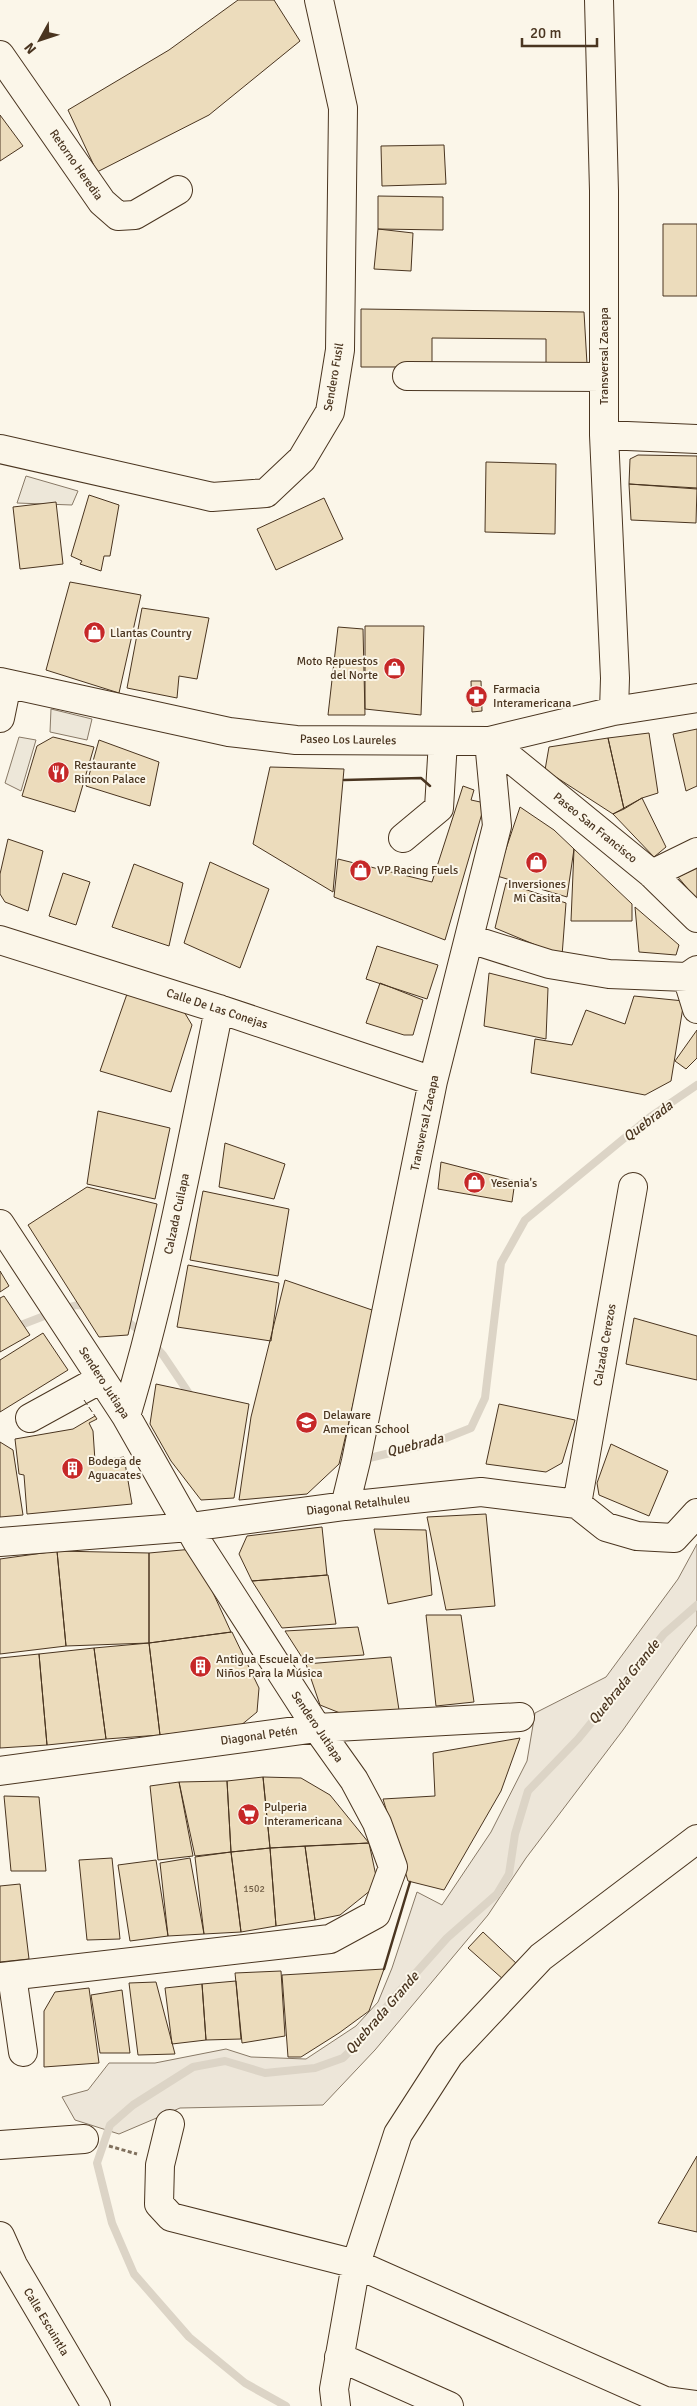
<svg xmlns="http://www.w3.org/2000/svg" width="697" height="2406" viewBox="0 0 697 2406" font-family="Signika,sans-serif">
<rect width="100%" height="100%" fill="#fbf6e9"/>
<path fill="#ede6d9" stroke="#887966" d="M697,1544V1625L623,1730L526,1858L488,1915L375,2050L323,2105L180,2108L119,2134L75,2120L62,2097L88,2090L109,2063H155L226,2049L251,2057L306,2059L356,2026L378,2002L392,1968L417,1892L442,1905L491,1832L527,1761L535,1713L606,1677L678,1579Z"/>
<path fill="#ede7d9" stroke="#887966" d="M26,476L78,491L72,505L17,503Z
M51,709L92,719L87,740L50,732Z
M19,737L36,740L21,791L5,783Z"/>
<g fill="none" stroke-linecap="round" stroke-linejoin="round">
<path stroke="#dcd4c6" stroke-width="8" d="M62,1309L77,1305L88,1306
M122,1317L142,1333
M0,1333L52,1313
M152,1343L163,1355L192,1398
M361,1460L436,1442L471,1428L485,1398L501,1263L525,1220L650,1117L697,1085
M286,2406L245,2383L189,2337L134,2274L112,2223L97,2163L110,2125L133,2105L193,2067L225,2061L265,2073L315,2068L343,2058L364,2037L391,2001L447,1938L497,1894L509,1874L515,1834L528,1791L578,1739L664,1634L697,1605"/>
</g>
<path fill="#ecdcbc" stroke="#4a3520" d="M238,0H274L300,41L209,115L97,172L68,110L169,50Z
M0,115L23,146L0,161Z
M444,145L446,184L382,186L381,146Z
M378,196L443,197V230L378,229Z
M663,224H697V296H663Z
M378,229L413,233L411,271L374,269Z
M361,309L584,312L587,364H546V339L432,338V367H361Z
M638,455L697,456V489L629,484L630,459Z
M486,462L556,464L555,534L485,532Z
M629,484L697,488L696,523L631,520Z
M89,495L119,505L110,556H104L101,571L80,564L82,561L71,556Z
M324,498L343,539L276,570L257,529Z
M56,502L63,564L20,569L13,507Z
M70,582L141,595L119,693L46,670Z
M142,608L209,618L197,679L179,676L177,698L127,688Z
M365,626H424L421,715L365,709Z
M338,627L363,629L365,715H328Z
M471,681H481L482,711L472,712Z
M697,729V786L686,791L673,734Z
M649,733L658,793L642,798L624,809L608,738Z
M53,737L94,747L75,812L22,796L37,746Z
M608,738L624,809L613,814L545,770L549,747Z
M99,740L159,762L150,806L86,786Z
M270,767L344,769L333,892L253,844Z
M463,786L474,790L471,800L485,803L445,940L334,897L338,859L432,882Z
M642,798L666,847L654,857L613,814Z
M520,807L554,830L574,849L567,897L497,876Z
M8,839L43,851L28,911L5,902L0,894V874Z
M574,849L632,904V921H571Z
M210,862L269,889L240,968L184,943Z
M134,864L183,883L169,946L112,927Z
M697,868V900L678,877Z
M63,873L90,882L76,925L49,916Z
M506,883L566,903L562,956L495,928Z
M635,907L679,945L676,955L639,952Z
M377,946L438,965L427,999L366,979Z
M489,973L548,988L546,1039L484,1026Z
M380,983L423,1000L413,1035H404L366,1023Z
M127,994L183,1010L192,1025L171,1092L100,1071Z
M634,996L684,1001L671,1081L645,1095L531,1073L535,1039L572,1045L586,1010L625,1024Z
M697,1030V1058L686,1069L675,1061Z
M98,1111L170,1128L155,1199L87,1184Z
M225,1143L285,1164L274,1199L219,1187Z
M441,1162L515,1181L512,1202L438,1189Z
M87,1187L157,1204L128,1335L99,1337L28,1225Z
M203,1191L289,1209L278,1276L190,1260Z
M188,1265L279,1283L271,1341L177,1327Z
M0,1271L9,1286L0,1292Z
M285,1280L375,1311L339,1464L307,1494L239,1500L251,1417Z
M4,1296L30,1335L0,1352V1298Z
M634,1318L697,1336V1380L626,1364Z
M43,1333L68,1370L0,1412V1360Z
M156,1384L249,1404L234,1498L201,1500L171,1461L150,1424Z
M499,1404L575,1420L562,1463L546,1472L486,1464Z
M95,1416L97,1419L89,1423L93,1431L95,1461L124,1457L132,1504L27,1514L24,1475L19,1474L15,1439L73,1429Z
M0,1442L13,1450L23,1515L0,1517Z
M611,1444L668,1471L649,1516L599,1495L597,1483Z
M486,1514L495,1606L446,1610L427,1517Z
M322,1527L327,1575L252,1581L239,1554L247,1536Z
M374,1529L426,1530L432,1595L388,1604Z
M193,1549L231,1632L149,1643V1553Z
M57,1551L66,1646L0,1654V1559Z
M57,1551L149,1553V1643L66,1646Z
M328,1575L336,1624L282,1628L252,1581Z
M426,1615H461L474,1702L436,1706Z
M358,1627L364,1655L303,1659L285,1631Z
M232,1632L259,1688L257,1712L240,1726L160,1735L149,1643Z
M149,1643L160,1735L106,1739L94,1648Z
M94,1648L106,1739L47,1745L39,1654Z
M39,1654L47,1745L0,1748V1658Z
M391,1657L399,1710L358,1716L340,1713L320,1705L306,1664Z
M520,1738L501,1791L444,1890L408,1881L383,1799L435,1796L433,1753Z
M263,1777L270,1848L231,1852L227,1781Z
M263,1777L301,1778L330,1795L369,1843L270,1848Z
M227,1781L231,1852L195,1856L179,1782Z
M179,1782L193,1856L158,1860L150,1786Z
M4,1796L39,1797L46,1871H11Z
M369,1843L376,1876L371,1890L340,1915L315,1920L305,1846Z
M305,1846L315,1920L276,1926L270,1848Z
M270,1848L276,1926L241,1932L231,1852Z
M231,1852L241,1932L204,1934L195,1857Z
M112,1858L120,1939L87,1940L79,1860Z
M190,1858L204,1934L168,1936L160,1863Z
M156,1860L168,1936L130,1941L118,1865Z
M20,1884L29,1959L0,1962V1886Z
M483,1932L518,1965L504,1980L468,1948Z
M384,1969L369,2011L339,2033L301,2057H288L282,1975Z
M281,1971L285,2036L242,2043L235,1973Z
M236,1981L241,2039L206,2040L202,1984Z
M156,1982L175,2054L138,2055L129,1983Z
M202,1984L206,2040L172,2044L165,1988Z
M89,1988L99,2063L44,2067V2011L55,1992Z
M122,1990L130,2053H100L91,1995Z
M697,2156V2232L658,2223Z"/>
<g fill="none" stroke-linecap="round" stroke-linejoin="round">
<defs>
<path id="minor" d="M599,0L604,191V435L615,678L614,711
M0,55L102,202L118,216L135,215L178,190
M407,376L603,377
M604,435L697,439
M0,449L212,497L266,493L302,459L330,412L340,350L343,108L319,0
M0,682L229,732L296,740L489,741L614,711L697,698
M0,718L7,684
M489,741L652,874L697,918
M403,838L439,808L443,741
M652,874L697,852
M470,939L549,964L609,974L687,977L697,970
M0,940L219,1009L433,1081
M687,977L697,1009
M0,1224L126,1416L198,1543L317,1728L354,1780L377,1823L393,1867L376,1914L330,1939L0,1977
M126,1416C166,1283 191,1146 219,1009
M30,1418L101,1379
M577,1504L633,1187
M345,1506L356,1461L433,1081L497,826L489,741
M0,1542L190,1527L345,1506L481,1492L577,1504L606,1527L637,1536L674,1538L697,1513
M0,1771L317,1728L520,1717
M12,1976L23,2052
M170,2124L160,2165L159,2204L171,2217L356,2264L665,2401L697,2405
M0,2145L84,2139
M0,2236L13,2265L96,2406
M339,2357L449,2406
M336,2406L334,2389L356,2264L398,2134L449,2055L541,1957L697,1839"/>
</defs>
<use href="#minor" stroke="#4a3520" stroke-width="30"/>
<path stroke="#7f6f5c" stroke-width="3" stroke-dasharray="4 2.5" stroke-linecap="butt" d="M109,2146L137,2154"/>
<use href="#minor" stroke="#fbf6e9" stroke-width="28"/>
<path stroke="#4a3520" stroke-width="1" stroke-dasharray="6 2.5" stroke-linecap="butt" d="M84,1400L95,1416"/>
<path stroke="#4a3520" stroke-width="2.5" d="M344,780L421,778L430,786
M384,1969L410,1882"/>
</g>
<defs>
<symbol id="shop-disc" viewBox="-11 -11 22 22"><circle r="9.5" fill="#c62828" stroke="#fbf6e9"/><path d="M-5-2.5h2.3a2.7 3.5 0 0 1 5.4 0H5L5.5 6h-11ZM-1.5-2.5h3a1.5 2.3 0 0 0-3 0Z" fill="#fff"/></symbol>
<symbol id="pharmacy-disc" viewBox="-11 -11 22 22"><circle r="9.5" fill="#c62828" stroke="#fbf6e9"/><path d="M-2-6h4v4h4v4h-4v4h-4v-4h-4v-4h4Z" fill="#fff"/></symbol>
<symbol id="restaurant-disc" viewBox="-11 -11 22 22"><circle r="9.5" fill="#c62828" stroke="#fbf6e9"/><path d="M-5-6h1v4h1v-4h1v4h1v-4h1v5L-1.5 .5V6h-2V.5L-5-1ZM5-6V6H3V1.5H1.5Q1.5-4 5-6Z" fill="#fff"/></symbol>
<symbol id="school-disc" viewBox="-11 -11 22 22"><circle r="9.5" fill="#c62828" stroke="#fbf6e9"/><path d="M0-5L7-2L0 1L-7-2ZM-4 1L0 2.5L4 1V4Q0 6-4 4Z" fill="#fff"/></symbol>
<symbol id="building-disc" viewBox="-11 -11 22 22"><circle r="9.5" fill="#c62828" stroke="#fbf6e9"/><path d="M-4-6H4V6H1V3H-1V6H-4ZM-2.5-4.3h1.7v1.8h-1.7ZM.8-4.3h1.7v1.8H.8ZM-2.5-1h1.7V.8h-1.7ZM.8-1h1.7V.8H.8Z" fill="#fff"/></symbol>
<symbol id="supermarket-disc" viewBox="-11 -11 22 22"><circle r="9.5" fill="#c62828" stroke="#fbf6e9"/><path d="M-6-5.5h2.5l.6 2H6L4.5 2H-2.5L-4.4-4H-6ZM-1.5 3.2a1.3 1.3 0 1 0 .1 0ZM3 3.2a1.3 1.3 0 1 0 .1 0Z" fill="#fff"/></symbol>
</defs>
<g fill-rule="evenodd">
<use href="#shop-disc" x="82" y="620" width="25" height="25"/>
<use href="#shop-disc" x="382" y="656" width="25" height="25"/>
<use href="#pharmacy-disc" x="464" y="684" width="25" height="25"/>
<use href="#restaurant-disc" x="46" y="760" width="25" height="25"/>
<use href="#shop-disc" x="524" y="850" width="25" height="25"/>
<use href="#shop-disc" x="348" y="858" width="25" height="25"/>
<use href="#shop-disc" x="462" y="1170" width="25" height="25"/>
<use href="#school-disc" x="294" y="1410" width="25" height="25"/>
<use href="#building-disc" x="60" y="1456" width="25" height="25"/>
<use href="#building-disc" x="188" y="1654" width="25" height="25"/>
<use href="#supermarket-disc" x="236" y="1802" width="25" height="25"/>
</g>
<g text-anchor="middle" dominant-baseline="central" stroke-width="4" stroke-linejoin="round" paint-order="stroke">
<g font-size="10" fill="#725f47">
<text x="254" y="1889">1502</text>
</g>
<g font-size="12" fill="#4a3520" stroke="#fbf6e9">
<text transform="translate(76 165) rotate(55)">Retorno Heredia</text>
<text transform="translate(604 356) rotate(-90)">Transversal Zacapa</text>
<text transform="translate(334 377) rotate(-80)">Sendero Fusil</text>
<text transform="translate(348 740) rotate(1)">Paseo Los Laureles</text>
<text transform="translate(595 828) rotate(39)">Paseo San Francisco</text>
<text transform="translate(217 1009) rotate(18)">Calle De Las Conejas</text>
<text transform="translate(425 1123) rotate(-78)">Transversal Zacapa</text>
<text transform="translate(177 1214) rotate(-78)">Calzada Cuilapa</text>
<text transform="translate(605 1345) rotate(-80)">Calzada Cerezos</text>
<text transform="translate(104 1383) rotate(57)">Sendero Jutiapa</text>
<text transform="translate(358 1505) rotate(-7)">Diagonal Retalhuleu</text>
<text transform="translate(317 1727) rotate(56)">Sendero Jutiapa</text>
<text transform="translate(259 1736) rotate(-8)">Diagonal Petén</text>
<text transform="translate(46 2322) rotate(59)">Calle Escuintla</text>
</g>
<g font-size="12" fill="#4a3520" stroke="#fbf6e9" text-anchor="start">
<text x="110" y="633">Llantas Country</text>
<text x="378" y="661" text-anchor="end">Moto Repuestos<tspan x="378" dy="14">del Norte</tspan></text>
<text x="493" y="689">Farmacia<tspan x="493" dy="14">Interamericana</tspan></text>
<text x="74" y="765">Restaurante<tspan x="74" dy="14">Rincon Palace</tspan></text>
<text x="377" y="870">VP Racing Fuels</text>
<text x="537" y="884" text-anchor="middle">Inversiones<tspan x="537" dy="14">Mi Casita</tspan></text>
<text x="491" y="1183">Yesenia's</text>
<text x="323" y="1415">Delaware<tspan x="323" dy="14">American School</tspan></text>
<text x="88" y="1461">Bodega de<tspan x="88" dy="14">Aguacates</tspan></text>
<text x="216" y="1659">Antigua Escuela de<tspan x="216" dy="14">Niños Para la Música</tspan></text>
<text x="264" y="1807">Pulperia<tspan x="264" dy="14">Interamericana</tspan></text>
</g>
<g font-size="14" font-style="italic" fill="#4a3520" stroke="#fbf6e9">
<text transform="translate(648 1121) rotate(-37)">Quebrada</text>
<text transform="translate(415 1445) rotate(-14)">Quebrada</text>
<text transform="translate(624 1682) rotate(-51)">Quebrada Grande</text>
<text transform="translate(382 2013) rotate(-49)">Quebrada Grande</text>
</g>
</g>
<g transform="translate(40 40) rotate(230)" stroke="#fbf6e9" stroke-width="4" paint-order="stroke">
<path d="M0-4L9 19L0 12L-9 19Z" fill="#4a3520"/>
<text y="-8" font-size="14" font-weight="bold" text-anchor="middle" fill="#4a3520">N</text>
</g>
<path d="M522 38v8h75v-8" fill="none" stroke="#4a3520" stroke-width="2.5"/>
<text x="530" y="38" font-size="15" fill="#4a3520" stroke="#fbf6e9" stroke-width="4" paint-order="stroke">20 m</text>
</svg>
